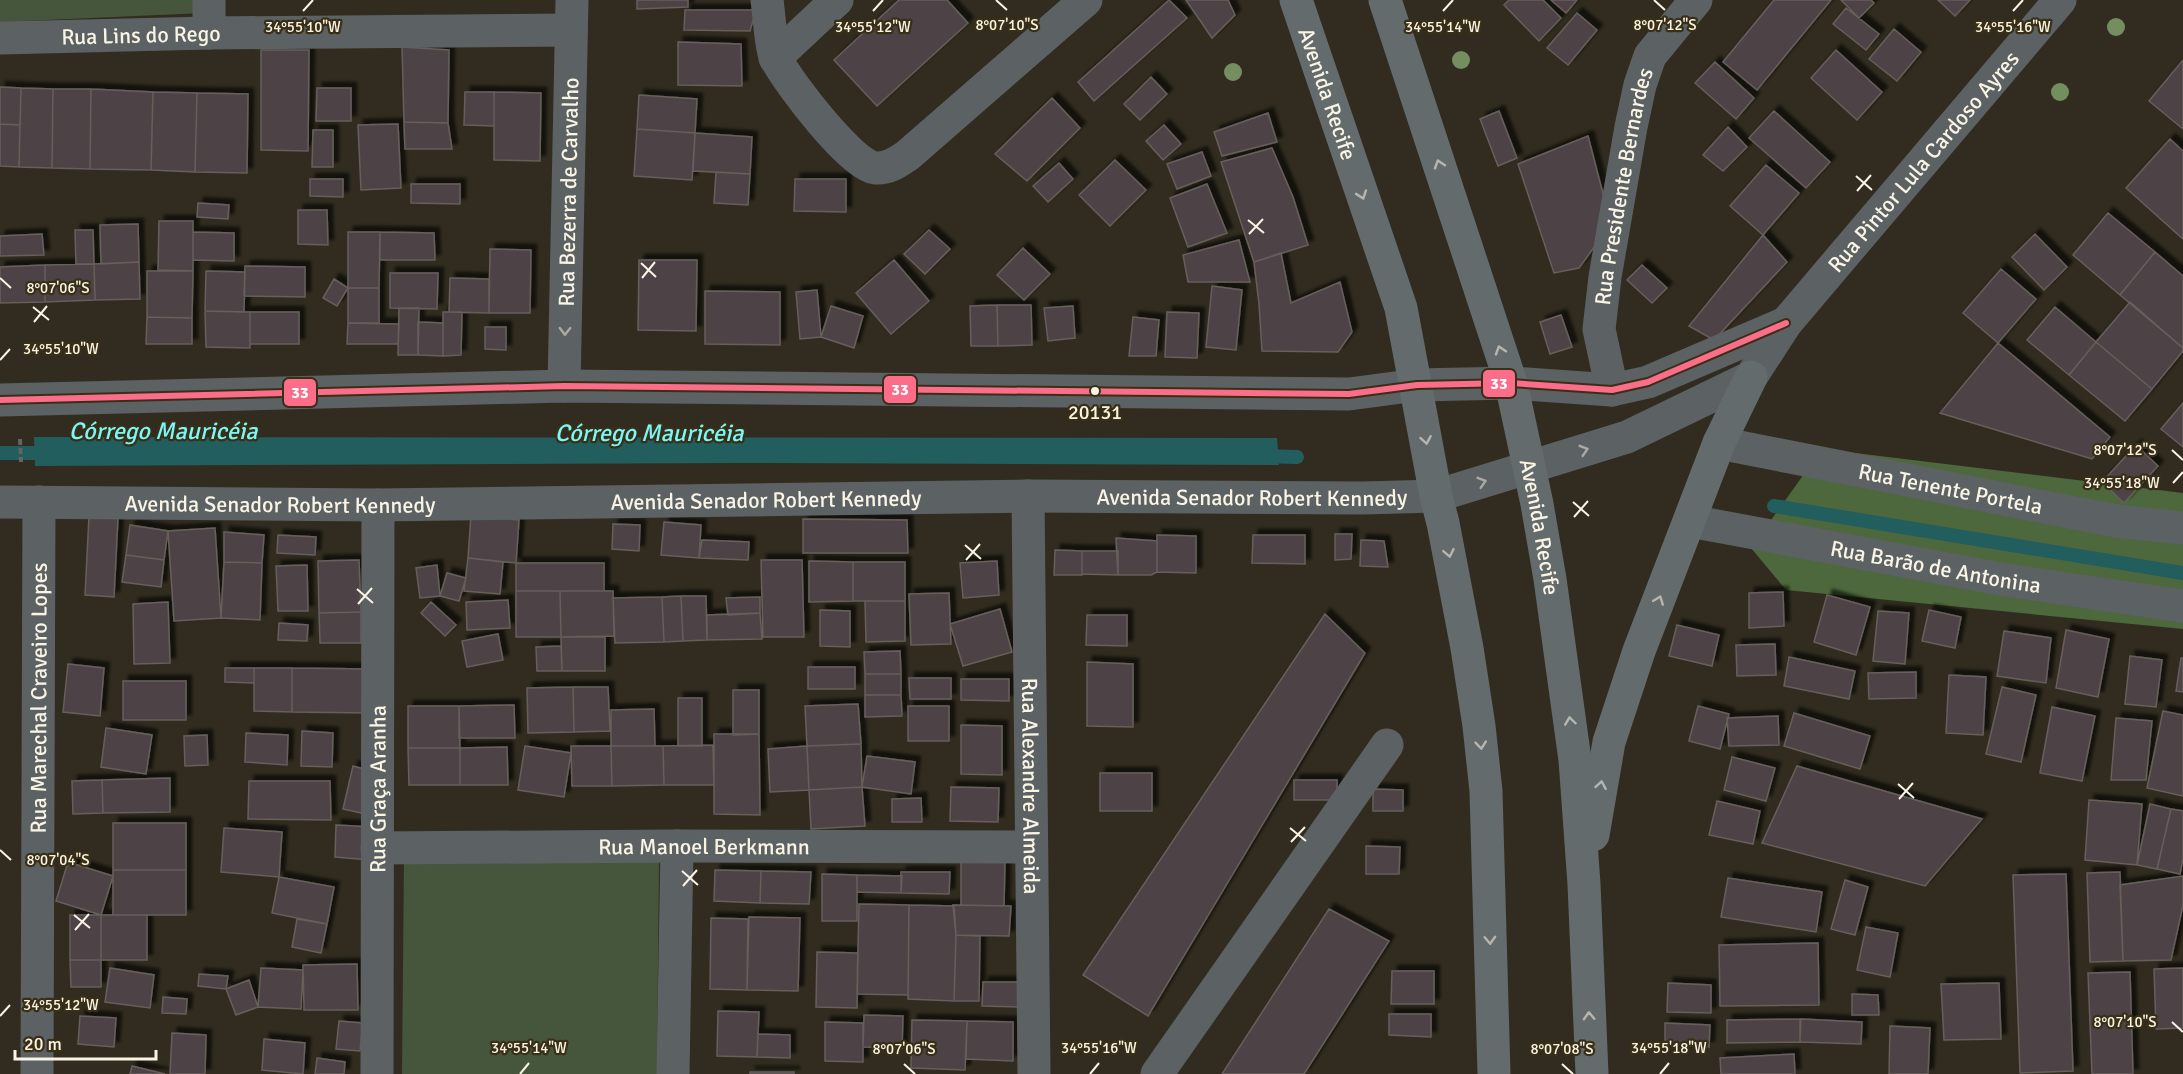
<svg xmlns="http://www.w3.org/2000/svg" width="2183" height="1074" viewBox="0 0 2183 1074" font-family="Signika,sans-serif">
<defs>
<filter id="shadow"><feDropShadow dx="5.5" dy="-5.5" stdDeviation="1.5" flood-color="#0009"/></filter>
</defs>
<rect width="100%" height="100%" fill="#312c1f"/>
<path fill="#46563c" d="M0,0H204V13L0,22Z
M404,857L659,860L657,1074H402Z"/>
<path fill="#4d683c" d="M1822,449L2183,493V629L1786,590L1751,548Z"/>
<path fill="#225e5d" d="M34,437L1277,438L1279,465L744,463L35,466Z"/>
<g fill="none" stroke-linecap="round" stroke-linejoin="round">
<path stroke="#225e5d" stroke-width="14" d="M0,453H53
M1260,456L1297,457
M1774,506L2183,573"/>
</g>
<path fill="#4e4344" stroke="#665f5c" stroke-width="1.5" filter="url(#shadow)" d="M637,0H688V7L637,9Z
M899,0H947L968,23L877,106L834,60Z
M1169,0L1187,18L1094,101L1078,82Z
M1186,0H1228L1235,15L1212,38Z
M1509,0H1543L1561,18L1539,41L1504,5Z
M1551,0H1577L1566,13Z
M1774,0H1831L1757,90L1723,62Z
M1841,0H1871L1874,3L1859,18Z
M1938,0H1970L1955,16Z
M1846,8L1879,34L1866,50L1833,24Z
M685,10H756L750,31L684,30Z
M1577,13L1597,30L1568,65L1547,48Z
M1894,29L1921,52L1897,81L1869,59Z
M678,42L741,44L742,86L678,85Z
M402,47L449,50L448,123L404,122Z
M261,50H309L308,151L261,150Z
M1836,50L1882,92L1857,120L1811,78Z
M2183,60V129L2149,101Z
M1715,62L1754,98L1736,119L1695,83Z
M1151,77L1167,94L1140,120L1124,104Z
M0,87L21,88L20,125L0,124Z
M21,88L53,89L52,168L19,167Z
M317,88H351V121H316Z
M53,89H91L90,169L52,168Z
M91,89L153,92L151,170L90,169Z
M153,92L197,93L195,172L151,170Z
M465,92H494V126L464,125Z
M494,92L541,93L540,161L494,160Z
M197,93L248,94L247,173L195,172Z
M639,95L697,99L695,133L637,129Z
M1052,98L1080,128L1027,181L995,154Z
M1499,111L1517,158L1498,166L1480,119Z
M1774,111L1830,162L1806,188L1749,138Z
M1268,113L1277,142L1222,156L1214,132Z
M404,122L448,123L452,149H405Z
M0,124L20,125L19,167L0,166Z
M398,124L401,188L361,190L358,125Z
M1164,125L1181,144L1163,160L1146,141Z
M1728,127L1747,147L1723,171L1703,155Z
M637,129L695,133L692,180L634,176Z
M313,130H333V167H312Z
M695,133L752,137L750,174L693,171Z
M1588,136L1608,213L1603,235L1579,268L1554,273L1518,164Z
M2170,139L2183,151V239L2126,188Z
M1272,148L1293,197L1308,245L1254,262L1221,162Z
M1202,152L1211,176L1177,189L1167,164Z
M1115,160L1146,190L1110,226L1079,195Z
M1059,163L1073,179L1048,202L1033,186Z
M1766,165L1799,193L1763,235L1730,206Z
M716,172L750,174L748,205L714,203Z
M310,179H343V197L310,196Z
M795,179H846V212L794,211Z
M411,184H460V204L411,203Z
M1207,184L1227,233L1188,247L1170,198Z
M198,203L229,205L228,219L197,217Z
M298,210H327L328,245L298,244Z
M2108,213L2155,252L2120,295L2073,255Z
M159,221H193V271L158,270Z
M138,224L139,262L101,264L100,225Z
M75,230H93L94,264H76Z
M929,230L950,249L925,274L904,254Z
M193,232L234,233V261L193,260Z
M348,232H380L379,288H348Z
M380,232L434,233L435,260H380Z
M42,234L44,255L0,256V236Z
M2035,234L2067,267L2044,290L2012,257Z
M1763,235L1787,262L1714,340L1689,326Z
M1239,240L1250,282H1188L1183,255Z
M1023,248L1050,274L1024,300L997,275Z
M490,249L531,250L530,313H489Z
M2155,252L2183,276V348L2120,295Z
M1281,253L1291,303L1340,282L1352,332L1338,352L1262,351L1259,304L1254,262Z
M639,260H697L696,331L638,330Z
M894,260L929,301L891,334L856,293Z
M139,262L140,299L95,300L94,264Z
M94,264L95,300L45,302V265Z
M45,265V302L0,303V267Z
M1642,265L1667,288L1652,303L1627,280Z
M245,266L305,267V297L244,296Z
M2001,269L2036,299L1998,343L1963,313Z
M147,271H193L192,318L147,317Z
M206,271L245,272L244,312L205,311Z
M390,273H438L437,309L390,308Z
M450,278L489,279V313L449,312Z
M334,279L348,288L337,306L323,298Z
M1212,286L1242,290L1236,350L1206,347Z
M348,288H379V323H348Z
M817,290L821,337L800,339L796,292Z
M705,291L780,292V345L705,344Z
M2130,302L2183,348V351L2152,389L2096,342Z
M997,305L998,346H971L970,306Z
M997,305H1031L1032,345L998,346Z
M831,306L863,316L854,348L821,337Z
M1073,306L1075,338L1048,341L1044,308Z
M2055,307L2096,342L2069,375L2027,340Z
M399,308H419L418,355H398Z
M205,311L250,312V348L206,347Z
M250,312H299V344H250Z
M443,312H462L461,355L443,356Z
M1167,312L1199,313L1197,358L1165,357Z
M1561,315L1572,347L1550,354L1540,322Z
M147,317L192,318V344H146Z
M1133,317L1159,320L1156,356H1129Z
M418,322L443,323V356L418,355Z
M348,323L399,324L398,344H347Z
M485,327H506V350L485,349Z
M2096,342L2152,389L2125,421L2069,375Z
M1998,343L2110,437L2092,459L1940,413Z
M2183,403V447L2161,429Z
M2136,445L2158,466L2124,503L2102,482Z
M471,515L519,520L516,563L468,558Z
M89,516L118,518L114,597L85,595Z
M803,519L907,520L908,553H803Z
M664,522L701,525L699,558L661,555Z
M613,524L640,525L639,551L612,549Z
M130,525L168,531L164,560L126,555Z
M215,528L221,618L174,621L168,531Z
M224,532L264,535L262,563L224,562Z
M1335,534H1352L1351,559L1335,560Z
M278,535L316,537L315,555L277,553Z
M1157,535L1196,536V573L1157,572Z
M1253,535H1305V564L1252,563Z
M1116,538L1157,541V572L1151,575H1118Z
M702,540L749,542L748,560L699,558Z
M1361,540L1384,541L1388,567L1360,566Z
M1055,550L1082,551V575H1054Z
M1082,551H1118V575L1082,574Z
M126,555L164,560L161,587L122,582Z
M468,558L503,562L500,594L464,591Z
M359,560L361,612L319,613L318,561Z
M761,560H802L804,637H763Z
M809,561L853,562V601L809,602Z
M997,561L999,595L963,598L960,563Z
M224,562L262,563L260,620L221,618Z
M853,562H905V601H853Z
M516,563H604V591H516Z
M307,565L308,611H278L276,566Z
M437,565L440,596L420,598L416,568Z
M447,573L466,578L459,601L440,596Z
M516,591H560L561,637H516Z
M560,591H613L614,636L561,637Z
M1783,592L1784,626L1749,628V593Z
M949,593L951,644L911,645L909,594Z
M1827,595L1870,607L1856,655L1814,642Z
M681,596H706L707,640L683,641Z
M681,596L683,641L664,642L662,597Z
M662,597L664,642L615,643L613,598Z
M760,597V613L728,615L726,598Z
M508,600L510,628L467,630L466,602Z
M865,601H905V641L866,642Z
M168,602L170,663L134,664L133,604Z
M431,602L456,625L445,636L421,613Z
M1000,609L1012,652L963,666L950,624Z
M820,610L850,611V647L820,646Z
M1929,610L1961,617L1955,648L1922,641Z
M1878,611L1909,613L1905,664L1873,661Z
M361,612V643H320L319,613Z
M760,613L762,639L707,640V615Z
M1325,614L1365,653L1148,1016L1083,975Z
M1087,615H1127V646L1086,645Z
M279,623L308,625L307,641L278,640Z
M1677,625L1719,635L1712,666L1669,656Z
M2066,630L2109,639L2098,697L2056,688Z
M2004,631L2051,638L2046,683L1997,676Z
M498,634L503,660L467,667L462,641Z
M561,637H605V671H562Z
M1775,644L1776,675L1737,676L1736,645Z
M561,646L562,671H537L536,647Z
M900,651L901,674H865L864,652Z
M2130,656L2162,660L2156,707L2125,704Z
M1789,657L1855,671L1849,699L1784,686Z
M2181,658H2183V692L2176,691Z
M1087,662L1133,664V727L1087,726Z
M68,664L104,668L100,716L63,712Z
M808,667H855V689H808Z
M225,668H254V683L225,682Z
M254,668H292V712L254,711Z
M292,668L368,669V713L292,712Z
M1916,672V698L1869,699L1868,673Z
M865,674H901V695H865Z
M1949,675L1986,677L1983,735L1946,733Z
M909,678H951V699H910Z
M961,679H1009V701L961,700Z
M123,681H186V720H123Z
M573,687H608L610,731L574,732Z
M573,687L574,732L528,733L527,688Z
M2002,687L2036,695L2021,762L1986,754Z
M733,690H759V734L733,735Z
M865,695H901L902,716L865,717Z
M678,698H702V746H678Z
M858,704L861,744L807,746L805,706Z
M514,705L515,738H459V706Z
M408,706H459L460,748H408Z
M908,706H949V741H908Z
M1698,706L1729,714L1720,749L1689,741Z
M2052,707L2095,716L2082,781L2040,773Z
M654,709L655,746H611V710Z
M2163,711L2183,715V796L2147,788Z
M1794,713L1870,736L1860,769L1784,746Z
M1778,716L1779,745L1729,746L1727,718Z
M2116,718L2152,721L2146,780H2111Z
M961,725L1002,726V775L961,774Z
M106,728L152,735L146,774L101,767Z
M302,731L333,733L332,767L301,766Z
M246,733L288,735L287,765L245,762Z
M714,734H759L760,815L714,814Z
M207,735L208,765L185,766L184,736Z
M861,744L862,787L809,790L807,746Z
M713,745L714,785H664L663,746Z
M525,746L571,753L564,797L518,790Z
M571,746H611L612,786H572Z
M611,746H663L664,785L612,786Z
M807,746L809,790L770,792L768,749Z
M507,747L508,785H460V748Z
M408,748H460V785H409Z
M867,756L915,762L911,794L862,787Z
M1732,757L1775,768L1766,801L1724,790Z
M353,766L375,772L366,814L343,809Z
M1797,766L1982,819L1925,886L1762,843Z
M1100,773H1152V811H1100Z
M170,778V812L103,813L102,780Z
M102,780L103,813L73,814L72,781Z
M1294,780H1337V800H1294Z
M249,781H330L331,820L248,819Z
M862,787L865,826L811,829L809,790Z
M951,787L999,788L998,822L950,821Z
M1373,789L1403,790V811H1373Z
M921,798L922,822H892V799Z
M2089,800L2142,804L2137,865L2085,860Z
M1717,801L1760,811L1753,844L1709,835Z
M2150,804L2171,809L2157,869L2137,865Z
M2171,809L2183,811V858L2180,874L2157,869Z
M113,823H186V870H113Z
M336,825L372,827L370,860L335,857Z
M224,828L282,832L279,877L221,872Z
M1366,846L1400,847L1399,874H1366Z
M961,858L1005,859L1004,906L961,905Z
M68,862L113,876L101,915L56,901Z
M113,870H186V915H113Z
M715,870L761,871L760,903L714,901Z
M761,871L811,872L809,904L760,903Z
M901,872H950L949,894L901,893Z
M2120,872L2123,961L2090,962L2087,873Z
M822,874L857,875V921H822Z
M2066,874L2073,1071L2020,1073L2013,875Z
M857,875L902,876L901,893L857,892Z
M2183,876V905L2171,960L2123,961L2120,885Z
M279,877L334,887L327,924L272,913Z
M1728,878L1822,892L1816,932L1721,917Z
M1845,880L1868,887L1855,935L1831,929Z
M859,904L909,905L908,995L857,994Z
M909,905L954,906L956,935L954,1001L908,999Z
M953,905L1011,906L1009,936L956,935Z
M1329,909L1389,941L1304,1074H1222Z
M70,915H101V960H70Z
M101,915H147V960H101Z
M749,917L800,918L798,991L747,990Z
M711,918L748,919L747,990L710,989Z
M297,919L327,924L321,953L292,947Z
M1866,927L1898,933L1890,977L1857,970Z
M956,935L980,936L979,1001H954Z
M1818,943L1819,1005L1720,1006L1719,945Z
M817,952L858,953L857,1008L816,1007Z
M70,960H101V987H71Z
M357,964L358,1010H304L303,965Z
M110,968L154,975L150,1008L105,1002Z
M261,968L303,970L301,1009L258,1007Z
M2183,968V1028L2156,1029L2154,969Z
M1392,971H1434V1004H1391Z
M2130,972L2133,1074H2092L2088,973Z
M199,974L228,976L226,989L198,986Z
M249,980L258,1007L236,1015L226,989Z
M983,982H1019V1007L982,1006Z
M1668,983L1711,985V1013L1667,1012Z
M1999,983L2001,1039L1944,1040L1941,984Z
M1852,994L1878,995L1879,1015H1852Z
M163,997L187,999L186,1014L162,1013Z
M718,1011L759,1012L757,1057L717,1056Z
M1389,1014H1431V1037L1389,1035Z
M864,1015L903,1016L902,1048L863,1047Z
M80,1016L116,1018L114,1047L78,1044Z
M1800,1019V1042L1727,1043V1020Z
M1801,1019L1862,1022L1861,1044L1800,1042Z
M912,1020L967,1021L965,1070L911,1068Z
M339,1021L363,1023L360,1051L336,1049Z
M967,1021L1013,1022V1061L966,1059Z
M825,1022L863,1023V1062L825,1061Z
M1665,1023L1710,1025L1709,1047L1665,1045Z
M1890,1026L1930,1028L1928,1074H1889Z
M172,1033L206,1035L205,1074H170Z
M758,1034L790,1035V1058L757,1057Z
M264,1039L305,1043L303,1074L262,1070Z
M1794,1054L1795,1074H1721L1720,1058Z
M317,1058L345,1062L344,1074H315Z
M132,1066L165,1074H130Z
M750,1072H794V1074H750Z"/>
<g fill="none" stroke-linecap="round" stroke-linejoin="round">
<path stroke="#636561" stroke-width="4" stroke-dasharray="6 3" stroke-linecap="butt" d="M20,439L21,462"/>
<g stroke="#5c6264" stroke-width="33">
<path d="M767,0C769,14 771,49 776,59C788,82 851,165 875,168C888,169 898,162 908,155L1086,0"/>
<path d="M209,33V0"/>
<path id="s1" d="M0,38L209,33L571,30"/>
<path d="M775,58L837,0"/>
<path id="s2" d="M564,386L572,0"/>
<path id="s3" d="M1612,390L1599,329L1605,277L1631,127L1640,85L1650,56L1696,0"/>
<path d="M0,400L564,386L1349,394L1417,385L1511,383L1612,390L1648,382L1786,323"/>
<path id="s4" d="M1719,443L2116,521L2183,528"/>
<path id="s5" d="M1028,496L1034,1074"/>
<path id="s6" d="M0,502L378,505L1028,496L1363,498L1436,496L1627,437L1751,377L1786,323L2060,0"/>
<path id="s7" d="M1690,521L2006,580L2183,606"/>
<path id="s8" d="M377,848L677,846L1031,847"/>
<path id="s9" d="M37,1074L39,502"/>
<path id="s10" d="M377,1074L378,505"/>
<path d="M673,1074L677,846"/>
<path d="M1157,1074L1387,745"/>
</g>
<g stroke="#636b6c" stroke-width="33">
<path id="s11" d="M1296,0L1401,308L1436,496L1443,523L1467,648L1479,726L1486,791L1494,1074"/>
<path id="s12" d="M1385,0L1511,383L1537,504L1550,579L1575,760L1584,884L1592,1074"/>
<path d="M1593,835L1609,742L1639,651L1719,443L1751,377"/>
</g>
<defs>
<path id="bus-1" d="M0,400L564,386L1349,394L1417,385L1511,383L1612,390L1648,382L1786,323"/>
</defs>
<use href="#bus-1" stroke="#392f17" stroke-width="10"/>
<use href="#bus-1" stroke="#fb6d88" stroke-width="6"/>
</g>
<g fill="#758e5f">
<circle cx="2116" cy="27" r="9"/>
<circle cx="1461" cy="60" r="9"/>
<circle cx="1233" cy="72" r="9"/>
<circle cx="2060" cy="92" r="9"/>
</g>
<defs><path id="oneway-chevron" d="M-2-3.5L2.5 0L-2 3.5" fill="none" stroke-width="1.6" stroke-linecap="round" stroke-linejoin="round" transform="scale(1.5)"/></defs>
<g stroke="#b6b6af">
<use href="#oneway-chevron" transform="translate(1439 164) rotate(-108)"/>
<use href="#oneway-chevron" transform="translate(1362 195) rotate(71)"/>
<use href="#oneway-chevron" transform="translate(1500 350) rotate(-108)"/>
<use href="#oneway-chevron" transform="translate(1426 440) rotate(80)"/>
<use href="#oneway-chevron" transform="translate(1449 553) rotate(79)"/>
<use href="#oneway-chevron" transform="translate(1659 600) rotate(-69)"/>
<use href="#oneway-chevron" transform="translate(1570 721) rotate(-98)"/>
<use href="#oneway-chevron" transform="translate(1481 745) rotate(84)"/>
<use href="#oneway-chevron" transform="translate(1601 785) rotate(-80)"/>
<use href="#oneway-chevron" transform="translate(1490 940) rotate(88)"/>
<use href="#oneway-chevron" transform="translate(1589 1016) rotate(-92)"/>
</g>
<g stroke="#ababa4">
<use href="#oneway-chevron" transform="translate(565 331) rotate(91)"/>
<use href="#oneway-chevron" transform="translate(1584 450) rotate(-17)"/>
<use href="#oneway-chevron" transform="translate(1482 482) rotate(-17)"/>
</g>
<path fill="none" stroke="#faf4e5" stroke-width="2" d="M996,0L1007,10M1654,0L1665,10M303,11L313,0M873,11L883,0M1443,11L1453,0M2013,11L2023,0M1856,176L1872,190M1857,191L1871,175M1248,220L1264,233M1249,234L1263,219M641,263L656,277M0,278L11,288M642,278L655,262M33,307L49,320M34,322L47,306M0,360L10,349M2172,450L2183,460M2173,483L2183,472M1573,502L1589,516M1574,517L1588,501M965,545L981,559M966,560L980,544M357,589L373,603M358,604L372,588M1898,784L1914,798M1899,799L1913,783M1290,828L1306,841M1291,842L1305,827M0,850L11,860M682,871L698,885M683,886L697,870M74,915L90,928M75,930L89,914M0,1016L10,1005M2172,1022L2183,1032M904,1064L915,1074M1562,1064L1573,1074M520,1074L529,1063M1090,1074L1099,1063M1660,1074L1669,1063"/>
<circle fill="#faf4e5" stroke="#392f17" stroke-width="2" cx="1095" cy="391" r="5"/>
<g text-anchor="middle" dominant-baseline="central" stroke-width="4.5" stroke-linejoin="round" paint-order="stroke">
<g font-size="20" fill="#faf4e5" stroke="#392f17">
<text x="1095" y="412">20131</text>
</g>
<g font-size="22" fill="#faf4e5" stroke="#392f17">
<text stroke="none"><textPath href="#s1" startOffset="141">Rua Lins do Rego</textPath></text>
<text stroke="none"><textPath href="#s11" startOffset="99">Avenida Recife</textPath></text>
<text stroke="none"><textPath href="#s6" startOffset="2050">Rua Pintor Lula Cardoso Ayres</textPath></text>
<text stroke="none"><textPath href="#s3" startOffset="207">Rua Presidente Bernardes</textPath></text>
<text stroke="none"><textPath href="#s2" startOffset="194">Rua Bezerra de Carvalho</textPath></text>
<text stroke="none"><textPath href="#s4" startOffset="236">Rua Tenente Portela</textPath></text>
<text stroke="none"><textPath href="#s6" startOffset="1252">Avenida Senador Robert Kennedy</textPath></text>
<text stroke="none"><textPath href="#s6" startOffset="766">Avenida Senador Robert Kennedy</textPath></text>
<text stroke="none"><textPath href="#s6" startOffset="280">Avenida Senador Robert Kennedy</textPath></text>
<text stroke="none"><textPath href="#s12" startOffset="550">Avenida Recife</textPath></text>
<text stroke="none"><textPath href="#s7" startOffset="250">Rua Barão de Antonina</textPath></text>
<text stroke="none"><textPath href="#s9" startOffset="376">Rua Marechal Craveiro Lopes</textPath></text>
<text stroke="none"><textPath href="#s5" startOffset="290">Rua Alexandre Almeida</textPath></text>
<text stroke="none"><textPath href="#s10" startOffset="285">Rua Graça Aranha</textPath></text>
<text stroke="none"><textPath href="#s8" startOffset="327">Rua Manoel Berkmann</textPath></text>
</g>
<g font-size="24" font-style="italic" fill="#7af7f8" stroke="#392f17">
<text x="163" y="431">Córrego Mauricéia</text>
<text x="649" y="433">Córrego Mauricéia</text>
</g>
</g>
<g font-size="15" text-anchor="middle" fill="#faf4e5" stroke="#392f17" stroke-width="4.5" stroke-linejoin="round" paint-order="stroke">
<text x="1007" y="30">8°07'10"S</text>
<text x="1665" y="30">8°07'12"S</text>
<text x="303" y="32">34°55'10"W</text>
<text x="873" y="32">34°55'12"W</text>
<text x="1443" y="32">34°55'14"W</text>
<text x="2013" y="32">34°55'16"W</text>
<text x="58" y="293">8°07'06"S</text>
<text x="61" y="354">34°55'10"W</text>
<text x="2125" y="455">8°07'12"S</text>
<text x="2122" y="488">34°55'18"W</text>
<text x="58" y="865">8°07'04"S</text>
<text x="61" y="1010">34°55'12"W</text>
<text x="2125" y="1027">8°07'10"S</text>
<text x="529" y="1053">34°55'14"W</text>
<text x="1099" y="1053">34°55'16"W</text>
<text x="1669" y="1053">34°55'18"W</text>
<text x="904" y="1054">8°07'06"S</text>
<text x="1562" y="1054">8°07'08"S</text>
</g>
<g stroke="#392f17" stroke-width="2">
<rect x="1482" y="369" width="34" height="29" rx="6" fill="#fb6d88"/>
<rect x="883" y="375" width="34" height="29" rx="6" fill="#fb6d88"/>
<rect x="283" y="378" width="34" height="29" rx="6" fill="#fb6d88"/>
</g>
<g font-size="16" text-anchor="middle" font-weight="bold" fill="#fff">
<text x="1499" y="389">33</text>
<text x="900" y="395">33</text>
<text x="300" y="398">33</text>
</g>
<path d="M15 1050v9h141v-9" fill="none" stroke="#faf4e5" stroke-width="3"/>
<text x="24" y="1050" font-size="18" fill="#faf4e5" stroke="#392f17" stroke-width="4.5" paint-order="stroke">20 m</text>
</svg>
